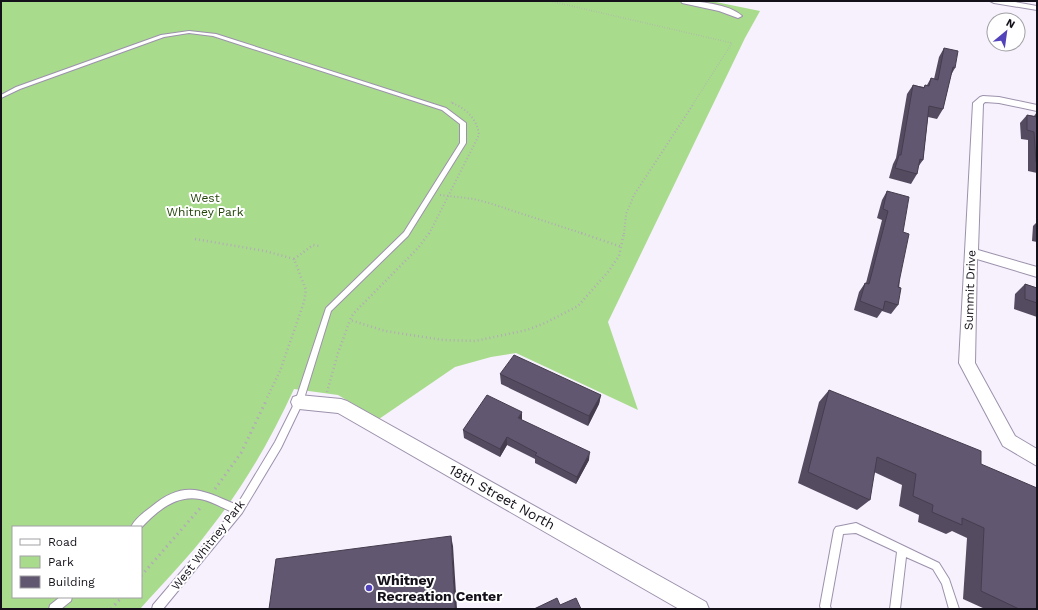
<svg xmlns="http://www.w3.org/2000/svg" width="1038" height="610" viewBox="0 0 1038 610" font-family="'Work Sans',sans-serif">
<rect width="100%" height="100%" fill="#f6f1fd"/>
<path fill="#a9db8d" fill-rule="evenodd" d="M1,1H711L760,11L745,38L608,322L638,410L516,353L491,357L455,367L379,419L338,395L294,389C271,439 244,486 210,529C189,557 163,583 140,609H1ZM13,527H141V597H13Z"/>
<g fill="none" stroke-linecap="round" stroke-linejoin="round">
<defs>
<path id="service" d="M189,31L216,34L446,108L466,123V143L408,236L331,311L303,402L281,448L242,513L163,609H152L153,605L232,512C221,507 211,501 200,499C176,494 156,512 141,528V527H131C135,519 144,512 151,507C184,479 202,490 237,505L275,442L295,402L326,308L404,232L460,143V124L442,110L213,36L189,33L164,37L20,89L1,98V95L16,87L161,35Z
M856,523L939,563L949,579L959,609H949L942,584L933,569L906,557L900,609H890L897,552L856,533L843,534L830,606L831,609H821L820,606L834,530L836,527Z
M60,597H72L71,601L61,609H49L50,605Z"/>
<path id="minor" d="M681,1C697,1 730,4 742,16L738,18L719,11L682,3Z
M990,1H1009L1037,6V10L994,3Z
M983,96L999,97L1037,105V111L999,103L985,102L983,104L978,250L1037,267V277L977,259L975,363L1015,436L1037,449V466L1003,446L959,363L973,103L980,97Z
M299,395L341,399L347,401L706,602L709,609H679L338,413L299,409L293,407L291,402L293,397Z"/>
</defs>
<use href="#service" stroke="#9c91ab" stroke-width="2"/>
<use href="#minor" stroke="#9c91ab" stroke-width="2"/>
<path stroke="#b1acb7" stroke-width="1.5" stroke-dasharray="0.5 2" stroke-linecap="butt" d="M550,1L732,43L693,104
M451,102L455,104"/>
<path stroke="#b1acb7" stroke-width="2" stroke-dasharray="1 2.5" stroke-linecap="butt" d="M440,195L474,199L489,203L584,234
M429,234L479,135C477,119 467,109 452,103
M624,234L626,214L634,195L694,103"/>
<path stroke="#b1acb7" stroke-width="2.5" stroke-dasharray="1 3" stroke-linecap="butt" d="M429,233L418,248L353,314L350,320L385,331L443,340L475,341L527,330L545,323L578,306L608,272L619,256L624,233
M581,233L622,247
M195,239L265,251L294,259L306,290L304,302L280,371L266,400
M294,259L313,245L319,246
M327,392L338,353L350,320"/>
<path stroke="#b1acb7" stroke-width="3" stroke-dasharray="1.5 4" stroke-linecap="butt" d="M215,489L241,453L267,399
M141,576L202,506
M111,609L122,597"/>
<use href="#service" fill="#fff" fill-rule="evenodd"/>
<use href="#minor" fill="#fff" fill-rule="evenodd"/>
</g>
<path fill="#544b60" d="M944,48L955,68L951,75L943,109L937,119L928,117L923,160L918,167L917,174L911,184L889,178L893,164L896,158L907,94L913,85L924,87L925,85H927L931,78L934,79L939,57Z
M1037,112V173L1028,171V140L1021,139L1020,123L1027,115L1034,116Z
M887,191L903,232L898,305L891,314L882,311L877,318L854,310L859,292L865,283H866L882,220L877,218L882,200Z
M1037,222V242L1032,241L1033,226Z
M1025,284L1037,288V317L1014,309L1015,294Z
M500,374L601,395L599,404L588,426L501,384Z
M829,390L981,464L1037,609H985L963,599L967,538L952,531L946,534L918,522L919,515L899,506L902,485L874,472L870,500L857,510L798,483L819,402Z
M522,420L589,460L576,484L535,463V459L507,445L500,457L464,438L463,430Z"/>
<path fill="#453d4e" d="M601,395L599,404L588,426L589,416Z
M522,412V420L518,418Z
M507,437V445L500,457V449Z
M590,452L589,460L576,484L577,477Z
M451,536L453,546L457,609H455Z"/>
<path fill="#625770" stroke="#453d4e" d="M944,48L958,51L955,68L953,67L943,109L929,106L923,160L920,159L917,174L895,168L899,155H901L913,85L924,88L925,85L929,86L931,78L938,80Z
M1027,115L1037,117V162H1036L1034,132L1027,130Z
M887,191L909,197L903,232L909,234L898,287L901,288L898,305L885,301L883,310L860,301L865,283L869,284L888,211L883,209Z
M1025,284L1037,288V303L1025,299Z
M514,355L601,395L589,416L500,374Z
M829,390L981,451V464L1037,488V609H1019L981,591L984,528L962,518V525L932,512L933,505L913,496L916,474L877,457L870,500L808,472Z
M487,395L522,412L518,418L590,452L577,477L535,455L537,453L507,437L500,449L463,430Z
M451,536L455,609H269L276,559Z
M557,598L560,605L576,598L581,609H534Z"/>
<circle fill="#5243bb" stroke="#fff" stroke-width="1.5" cx="369" cy="588" r="4"/>
<g text-anchor="middle" dominant-baseline="central" stroke-width="4" stroke-linejoin="round" paint-order="stroke">
<g font-size="12" fill="#24450b" stroke="#fff">
<text x="205" y="198">West<tspan x="205" dy="14">Whitney Park</tspan></text>
</g>
<g font-size="12" fill="#15111a" stroke="#fff">
<text transform="translate(970 290) rotate(-88)">Summit Drive</text>
<text transform="translate(208 545) rotate(-52)">West Whitney Park</text>
</g>
<g font-size="14" fill="#15111a" stroke="#fff">
<text transform="translate(502 497) rotate(29)">18th Street North</text>
</g>
<g font-size="14" font-weight="bold" fill="#15111a" stroke="#fff" text-anchor="start">
<text x="377" y="580">Whitney<tspan x="377" dy="16">Recreation Center</tspan></text>
</g>
</g>
<rect width="1038" height="610" fill="none" stroke="#15111a" stroke-width="4"/>
<rect x="12" y="526" width="130" height="72" fill="#ffffff" stroke="#a1a0a3"/>
<rect x="20" y="539" width="20" height="6" fill="#ffffff" stroke="#a1a0a3"/>
<text x="48" y="546" font-size="12" fill="#15111a">Road</text>
<rect x="20" y="556" width="20" height="12" fill="#a9db8d" stroke="#a1a0a3"/>
<text x="48" y="566" font-size="12" fill="#15111a">Park</text>
<rect x="20" y="576" width="20" height="12" fill="#625770" stroke="#a1a0a3"/>
<text x="48" y="586" font-size="12" fill="#15111a">Building</text>
<g transform="translate(1006 32) rotate(29)"><circle r="19" fill="#ffffff" stroke="#a1a0a3"/>
<path d="M0-3L7 15L0 10L-7 15Z" fill="#5243bb"/>
<text y="-6" font-size="11" font-weight="bold" text-anchor="middle" fill="#15111a">N</text>
</g>
</svg>
